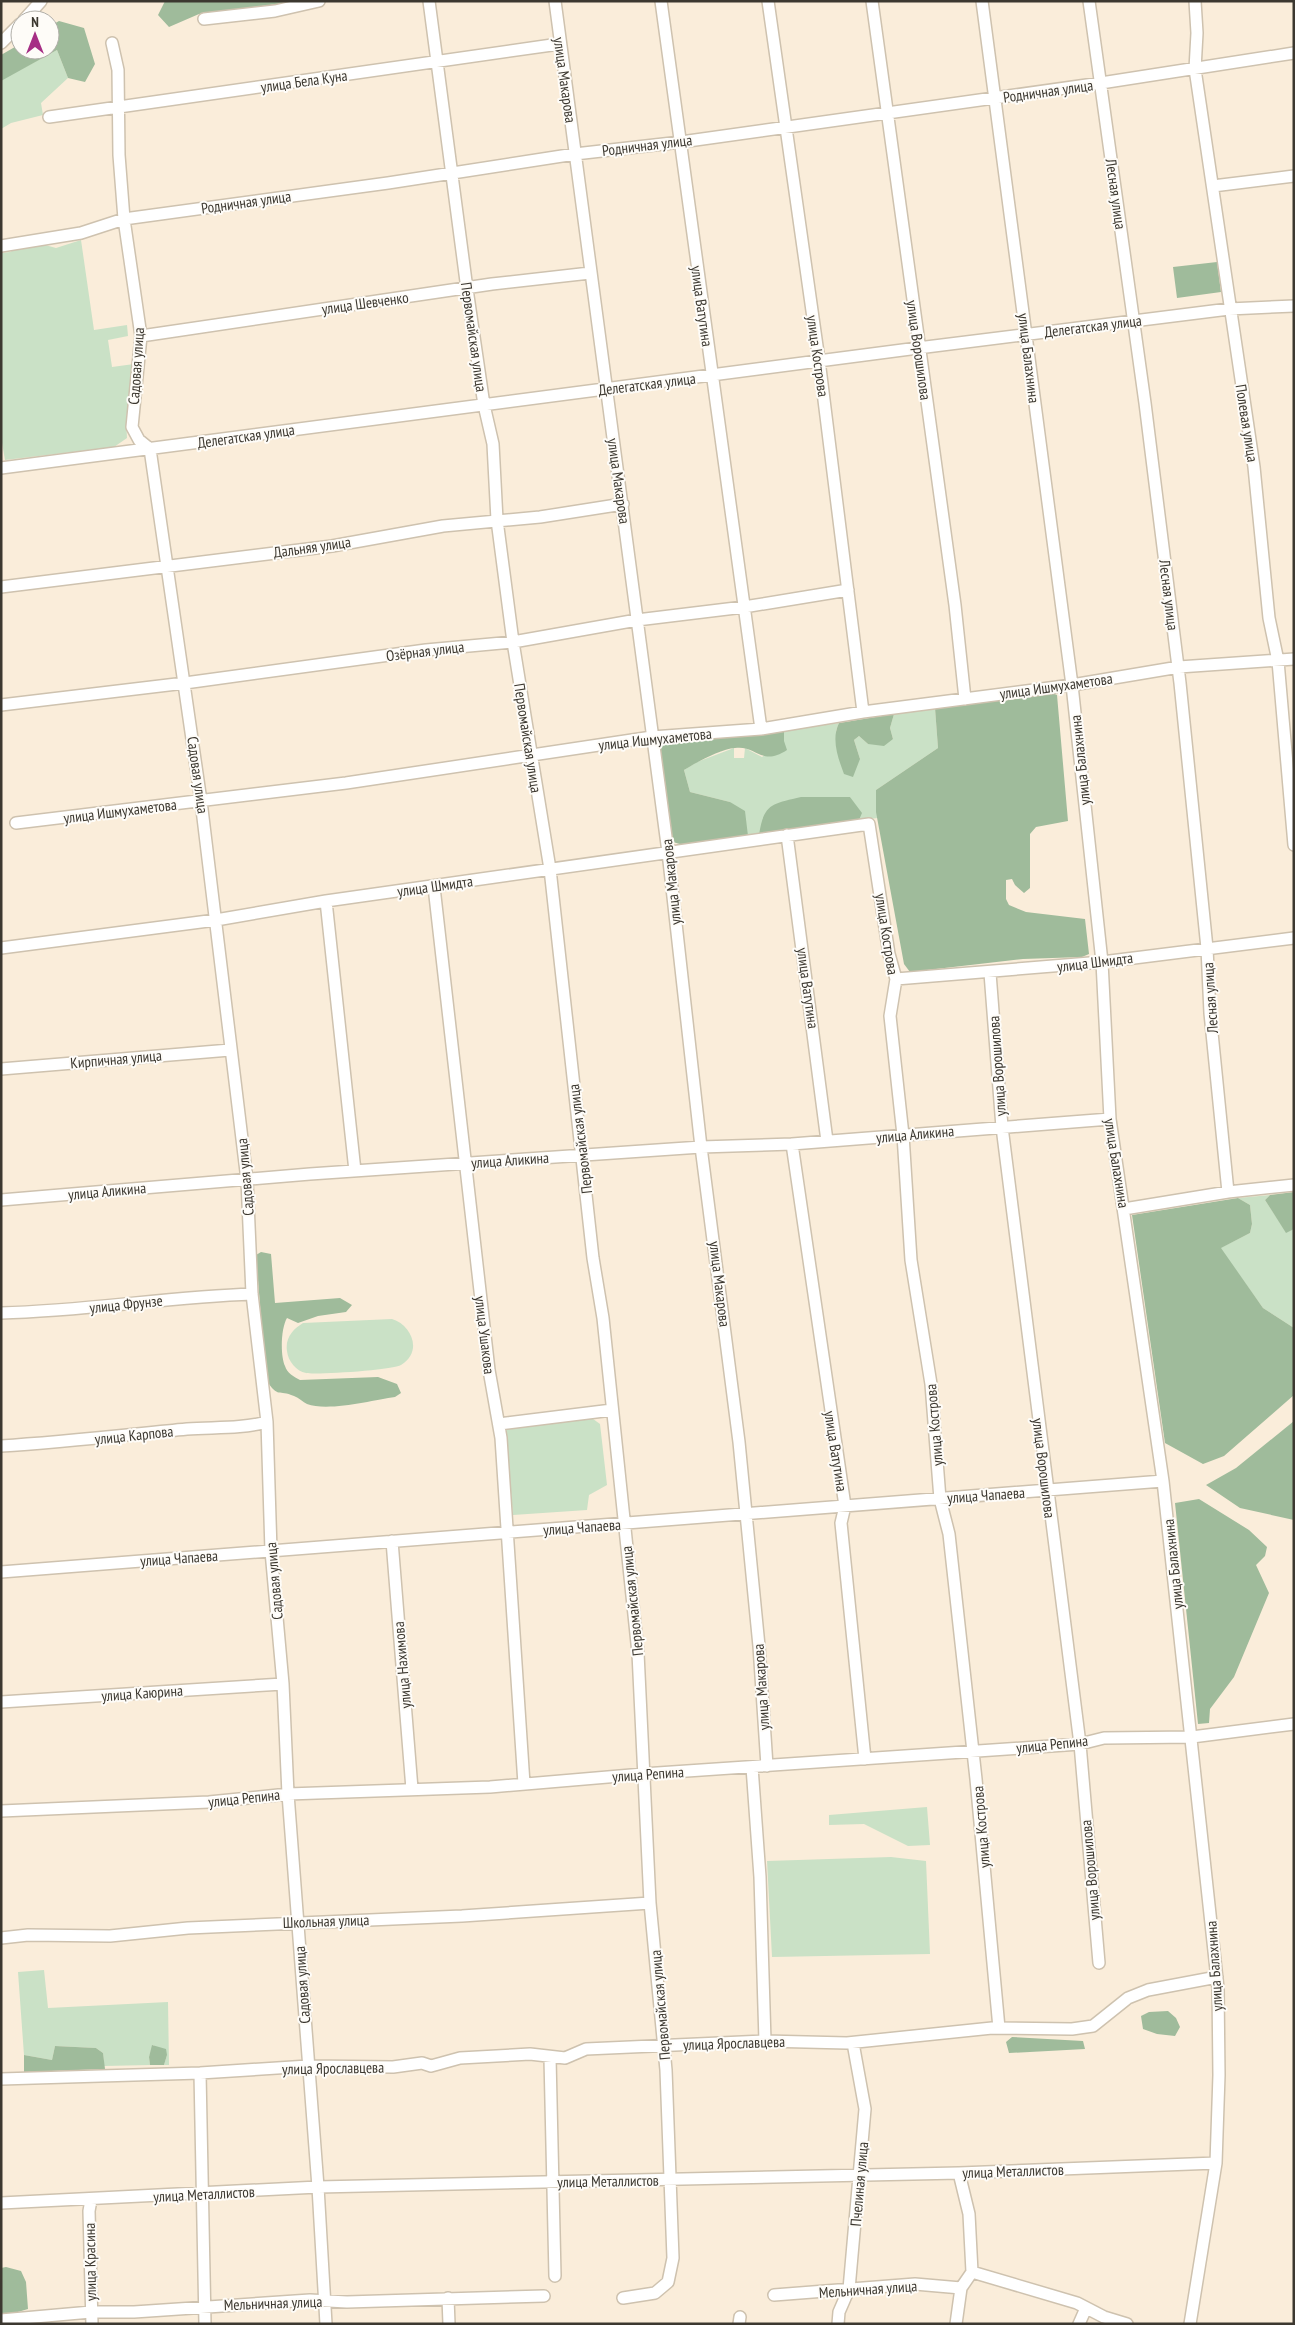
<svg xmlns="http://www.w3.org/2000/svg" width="1295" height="2325" viewBox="0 0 1295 2325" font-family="'PT Sans Narrow',sans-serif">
<rect width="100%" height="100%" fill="#faedda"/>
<path fill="#cae1c6" d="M57,50L68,78L41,103L43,115L11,123L1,129V80Z
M81,240L94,330L127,325L128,336L108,340L112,367L134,364L126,419L127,438L114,447L5,460L1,437V253L10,252L23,245L38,243L56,248Z
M935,708L938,748L876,790L878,818L859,820L850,797H831L759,835L748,836L730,802L690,792L684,770L697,762L734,748V758H744L745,748L762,757L784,741V731L839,723L836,731L860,759L854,740L859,736L868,744L893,739L890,728L894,714Z
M1270,1195L1265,1200L1286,1232L1294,1229V1328L1263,1308L1220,1248L1250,1233L1252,1224L1250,1205L1238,1198Z
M392,1319C412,1325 423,1352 401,1365C394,1370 316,1375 306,1373C296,1371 288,1361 287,1351C285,1338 293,1329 303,1323Z
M589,1416L600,1424L607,1485L589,1495L587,1510L513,1515L505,1426Z
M927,1807L930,1845L908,1846L864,1824L829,1825V1815Z
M891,1857L926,1861L930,1954L772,1957L767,1861Z
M44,1970L48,2008L168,2002L169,2065H164L167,2055L153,2045L149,2057L150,2065L104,2066L103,2053L96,2048L55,2046L52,2060L24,2055L18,1972Z"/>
<path fill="#9fbb9b" d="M165,1H301L199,14L169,27L158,15Z
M59,21L84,28L95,64L85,82L68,78L57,50L1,81V55L20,44V50H50V26Z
M1217,262L1221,292L1177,298L1173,267Z
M1052,693L1057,695L1068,821L1036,827L1030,834V888L1024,893L1015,885L1012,879L1006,880V899L1009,905L1026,912L1085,919L1089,954L1082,957L1023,959L910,972L904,964L876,812V790L938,748L935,708Z
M894,714L890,728L893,739L884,746L868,744L859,736L854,740L860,759L853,777L844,774C838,758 831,739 839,723Z
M784,731V741L787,750C761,767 757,745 735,748C721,749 697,762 684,770L690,792L730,802L745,811L748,836L683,845L673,842L660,745Z
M801,797H850L862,813L859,820L759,835C764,803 772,804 801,797Z
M1294,1192V1229L1286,1233L1265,1200L1270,1195Z
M1238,1198L1250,1205L1252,1224L1250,1233L1221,1248L1263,1308L1294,1328V1395L1224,1456L1203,1464L1165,1443L1132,1215Z
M261,1252L271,1254L275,1303L340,1298L352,1305L346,1312L318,1316L298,1323L287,1318C281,1328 280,1355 285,1366C287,1373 294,1377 300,1380L378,1377L397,1384L401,1393L395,1397C373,1400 328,1412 307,1404C303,1402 299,1398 294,1396C278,1389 279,1399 266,1380L256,1255Z
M1294,1421V1520L1240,1508L1206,1485L1236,1468Z
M1199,1499L1249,1530L1267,1547L1265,1556L1256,1565L1269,1593L1234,1677L1210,1709L1209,1723L1198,1724L1175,1503Z
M1168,2011L1176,2018L1180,2027L1175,2036L1157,2034L1143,2029L1141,2016L1149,2012Z
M1012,2037L1083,2041L1085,2049L1009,2053L1006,2042Z
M152,2045L166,2049L167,2055L164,2065H150L149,2057Z
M55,2046L96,2048L103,2053L105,2069L24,2072V2055L52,2060Z
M6,2267L21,2271L26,2282L28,2309L11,2314H1V2268Z"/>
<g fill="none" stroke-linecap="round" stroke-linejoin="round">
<defs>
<path id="minor" d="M429,1L467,289L484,405L493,444L497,520L513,642L550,869L593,1258L603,1318L638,1653L650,1903L666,2070L673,2258L668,2282L655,2293L623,2298
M555,1L668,852L701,1147L739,1442L759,1646L767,1766
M661,1L761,729
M768,1L819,360L863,712
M872,1L955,605L965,699
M982,1L1072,685L1102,962L1110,1119L1163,1481L1218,1988L1219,2075L1216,2163L1190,2324
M1089,1L1145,403L1180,683L1207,948L1210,1013L1228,1192
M1195,1L1197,33L1195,69L1254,467L1269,618L1278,661L1294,845
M204,19L275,11L319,1
M24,20L41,1
M1,43L20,24
M112,43L118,70L119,155L124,219L141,336L132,427L139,440L150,449L201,801L247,1180L252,1294L267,1422L271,1551L283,1684L288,1794L318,2187L326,2324
M49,117L559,44
M1213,186L1294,176
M1,246L81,233L124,219L388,183L575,154L681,142L1101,83L1294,53
M141,336L492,284L590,273
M1,468L918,348L1229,309L1294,306
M1,587L332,546L443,526L540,517L623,504
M1,705L185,683L426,650L513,642L637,620L744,607L848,590
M16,823L346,783L652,737L761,729L863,712L1072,685L1179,667L1294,659
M787,835L827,1141
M434,887L489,1370L501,1438L524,1784
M326,901L355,1171
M1,948L216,920L326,901L869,824L889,954L896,979L890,1016L903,1135L911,1260L931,1384L940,1499L949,1534L976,1779L999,2028
M990,973L1002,1127L1080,1744L1099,1963
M896,979L1102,962L1294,938
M1,1069L230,1050
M792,1144L845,1506L841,1523L865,1759
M1,1200L310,1174L701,1147L792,1144L1110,1119
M1124,1209L1228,1192L1294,1185
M1,1313C85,1311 168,1297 252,1294
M499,1424L612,1410
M1,1446C64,1442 125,1435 187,1429C215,1427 240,1429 267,1422
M392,1541L412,1789
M1,1572L1163,1481
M1,1702L283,1684
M752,1767L760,1877L765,2041
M1,1811L209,1802L288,1794L490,1787L643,1774L1080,1744L1104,1738L1192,1737L1294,1724
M1,1938L28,1935L110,1936L188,1928L462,1916L650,1903
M550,2058L555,2276
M200,2073L205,2324
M1,2079L200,2073L308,2066L393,2067L422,2063L431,2066L460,2058L530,2054L565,2058L586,2049L765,2041L847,2043L992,2028L1072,2029L1093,2026L1128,1998L1148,1990L1217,1977
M91,2200L89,2211L92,2324
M1,2203L318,2187L959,2173L1216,2163
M972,2272L1077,2303L1104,2317L1127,2324
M774,2295L915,2284L961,2288
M448,2298L449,2324
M1,2320L91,2312H134L310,2300L347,2302L544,2296
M739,2324L740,2317
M838,2324L839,2312L849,2289L865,2109L853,2043
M956,2324L961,2288L972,2272L969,2214L959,2173
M1079,2324L1086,2308"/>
</defs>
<use href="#minor" stroke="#cec2af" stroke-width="14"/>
<use href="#minor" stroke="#fff" stroke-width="11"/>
</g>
<g text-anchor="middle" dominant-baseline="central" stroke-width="4" stroke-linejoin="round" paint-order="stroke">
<g font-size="15" fill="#3c3830" stroke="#fefcf8">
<text transform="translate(565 80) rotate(82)">улица Макарова</text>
<text transform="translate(304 81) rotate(-8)">улица Бела Куна</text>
<text transform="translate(1048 91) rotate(-8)">Родничная улица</text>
<text transform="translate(647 145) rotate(-7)">Родничная улица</text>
<text transform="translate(1116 194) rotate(82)">Лесная улица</text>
<text transform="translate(246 202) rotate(-8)">Родничная улица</text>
<text transform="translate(365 303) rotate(-8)">улица Шевченко</text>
<text transform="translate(702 306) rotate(82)">улица Ватутина</text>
<text transform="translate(1093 326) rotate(-7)">Делегатская улица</text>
<text transform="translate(474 337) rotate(82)">Первомайская улица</text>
<text transform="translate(919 350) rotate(82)">улица Ворошилова</text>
<text transform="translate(818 356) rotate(82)">улица Кострова</text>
<text transform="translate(1029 358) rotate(83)">улица Балахнина</text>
<text transform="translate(136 366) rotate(-86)">Садовая улица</text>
<text transform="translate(647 384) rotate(-7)">Делегатская улица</text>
<text transform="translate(1247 423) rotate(81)">Полевая улица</text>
<text transform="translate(246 436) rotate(-8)">Делегатская улица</text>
<text transform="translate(619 481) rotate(82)">улица Макарова</text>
<text transform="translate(312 547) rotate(-8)">Дальняя улица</text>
<text transform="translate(1169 595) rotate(83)">Лесная улица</text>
<text transform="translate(425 651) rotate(-7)">Озёрная улица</text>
<text transform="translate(1056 686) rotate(-8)">улица Ишмухаметова</text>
<text transform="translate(528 738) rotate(81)">Первомайская улица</text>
<text transform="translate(655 739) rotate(-6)">улица Ишмухаметова</text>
<text transform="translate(1080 760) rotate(-96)">улица Балахнина</text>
<text transform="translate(198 775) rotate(82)">Садовая улица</text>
<text transform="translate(120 811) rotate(-7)">улица Ишмухаметова</text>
<text transform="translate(671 882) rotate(-96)">улица Макарова</text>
<text transform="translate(435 886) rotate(-8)">улица Шмидта</text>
<text transform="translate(887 934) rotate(81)">улица Кострова</text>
<text transform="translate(1095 962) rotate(-7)">улица Шмидта</text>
<text transform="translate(808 988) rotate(82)">улица Ватутина</text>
<text transform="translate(1210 998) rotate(-94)">Лесная улица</text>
<text transform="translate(116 1059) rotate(-5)">Кирпичная улица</text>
<text transform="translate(997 1066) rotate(-94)">улица Ворошилова</text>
<text transform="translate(915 1134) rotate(-5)">улица Аликина</text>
<text transform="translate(580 1139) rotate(-97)">Первомайская улица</text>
<text transform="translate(510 1160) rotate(-4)">улица Аликина</text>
<text transform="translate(1117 1163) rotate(81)">улица Балахнина</text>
<text transform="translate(245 1177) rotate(-95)">Садовая улица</text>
<text transform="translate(107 1191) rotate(-5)">улица Аликина</text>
<text transform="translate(720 1284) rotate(83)">улица Макарова</text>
<text transform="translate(126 1304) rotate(-6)">улица Фрунзе</text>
<text transform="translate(485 1335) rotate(83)">улица Ушакова</text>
<text transform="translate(934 1425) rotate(-95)">улица Кострова</text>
<text transform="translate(134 1435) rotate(-6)">улица Карпова</text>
<text transform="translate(836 1451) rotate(81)">улица Ватутина</text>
<text transform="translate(1044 1468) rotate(83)">улица Ворошилова</text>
<text transform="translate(986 1495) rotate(-4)">улица Чапаева</text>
<text transform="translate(582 1527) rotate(-4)">улица Чапаева</text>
<text transform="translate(179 1558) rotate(-4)">улица Чапаева</text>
<text transform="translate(1173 1564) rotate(-96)">улица Балахнина</text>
<text transform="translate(274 1581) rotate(-95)">Садовая улица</text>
<text transform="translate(632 1601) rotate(-96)">Первомайская улица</text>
<text transform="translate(402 1665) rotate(-95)">улица Нахимова</text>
<text transform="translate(761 1687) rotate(-94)">улица Макарова</text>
<text transform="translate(142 1693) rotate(-4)">улица Каюрина</text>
<text transform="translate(1052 1744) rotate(-6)">улица Репина</text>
<text transform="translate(648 1774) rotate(-4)">улица Репина</text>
<text transform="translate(244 1798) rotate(-6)">улица Репина</text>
<text transform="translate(981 1827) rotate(-95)">улица Кострова</text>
<text transform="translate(1090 1870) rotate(-95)">улица Ворошилова</text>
<text transform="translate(326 1921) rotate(-2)">Школьная улица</text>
<text transform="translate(1214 1966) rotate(-94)">улица Балахнина</text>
<text transform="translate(302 1985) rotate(-94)">Садовая улица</text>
<text transform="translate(660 2005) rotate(-95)">Первомайская улица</text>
<text transform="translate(734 2043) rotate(-2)">улица Ярославцева</text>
<text transform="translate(333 2068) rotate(-1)">улица Ярославцева</text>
<text transform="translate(1013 2171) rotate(-2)">улица Металлистов</text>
<text transform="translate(608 2181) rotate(-1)">улица Металлистов</text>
<text transform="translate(859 2184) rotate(-85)">Пчелиная улица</text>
<text transform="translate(204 2194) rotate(-3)">улица Металлистов</text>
<text transform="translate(90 2262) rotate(-91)">улица Красина</text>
<text transform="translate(868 2289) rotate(-4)">Мельничная улица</text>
<text transform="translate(273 2303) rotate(-2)">Мельничная улица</text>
</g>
</g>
<rect width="1295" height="2325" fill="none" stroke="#3c3830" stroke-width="5"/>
<g transform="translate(35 35)"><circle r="24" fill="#fefcf8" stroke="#b0aea8"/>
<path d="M0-4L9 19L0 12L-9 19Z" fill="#a62e85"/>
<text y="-8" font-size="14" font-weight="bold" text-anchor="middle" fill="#3c3830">N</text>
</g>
</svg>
